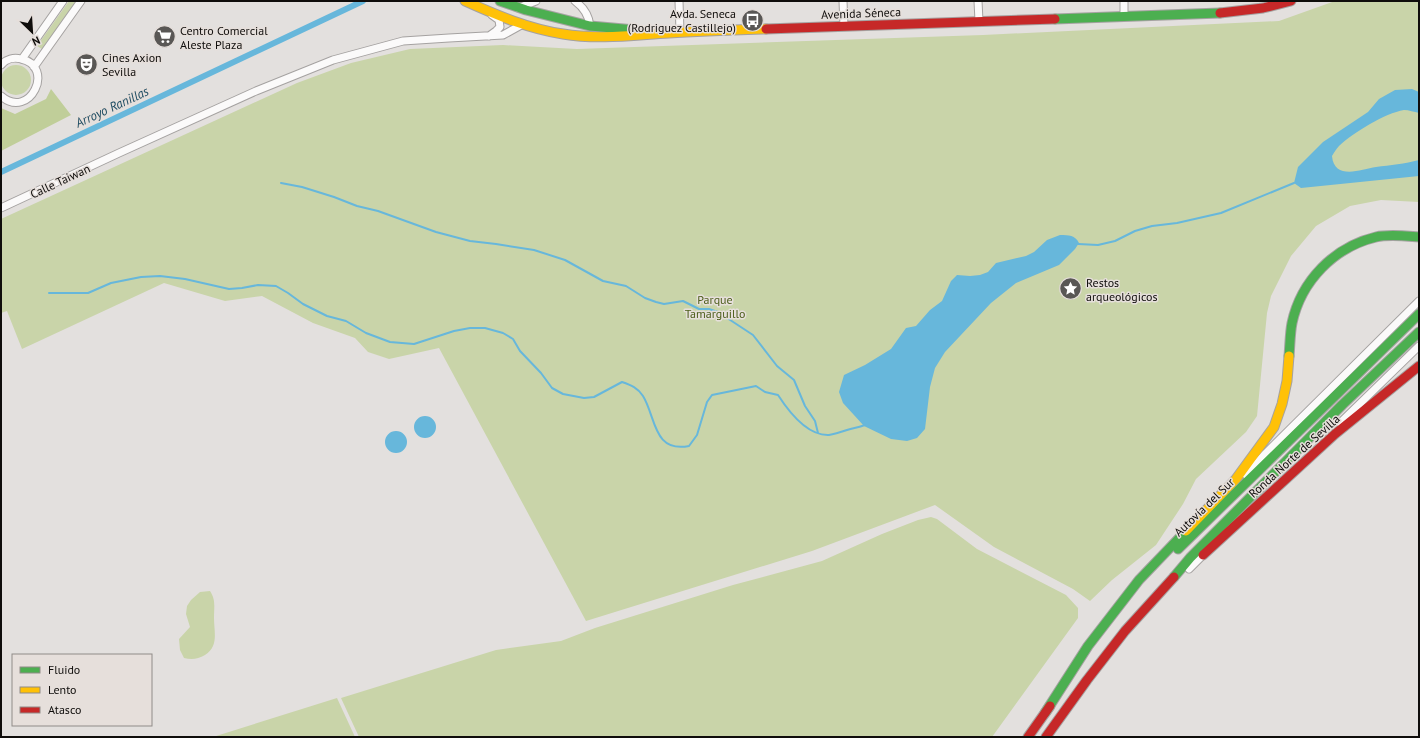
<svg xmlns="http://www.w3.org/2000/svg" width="1420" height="738" viewBox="0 0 1420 738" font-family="'PT Sans',sans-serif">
<rect width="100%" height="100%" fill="#e3e0de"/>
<path fill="#c9d4a9" d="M69,1H76L42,49L37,46Z
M1335,1H1419V202L1381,200L1350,206L1316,226L1291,256L1271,296L1267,313L1257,416L1246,432L1196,479L1183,504L1156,545L1112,580L1090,601L1073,589L994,547L935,505L812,551L586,621L439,348L389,359L368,352L355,338L313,323L262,296L225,301L164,283L22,349L7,311L1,313V219L297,83L351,63L410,49L503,45L577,49L983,35L1279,21Z
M1 80a15 15 0 1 1 30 0a15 15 0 1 1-30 0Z
M931,517L937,519L977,549L1066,595L1078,608V618L992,737H359L341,698L496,650L561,641L595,628L733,585L822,561L882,534L918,520Z
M210,591C216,600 214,607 214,618C214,632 219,646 205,655C198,659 192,660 184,658L180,650L179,639L190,627L186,614L187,606L191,600L200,592Z
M337,698L355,737H213Z"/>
<path fill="#c0ce99" d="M51,89L71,115L1,151V108L15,114L46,99Z"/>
<path fill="#67b7db" d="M1412,89L1419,92V113C1414,112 1409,110 1404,110C1385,113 1353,133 1339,146C1336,149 1334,153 1332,156C1334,180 1360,170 1376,167C1390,165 1405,164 1419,160V176L1301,188L1294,183L1298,167L1323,142L1368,112L1379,99L1395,90Z
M1060,235C1069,235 1075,235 1079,243L1075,249L1059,265L1016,283L991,303L945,352L935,368L930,387L925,429L917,438L907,441L891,439L864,426L843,403L839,392L844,375L865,365L891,349L906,328L916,326L930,310L942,301L951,281L957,275L970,276L980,275L988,272L996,263L1026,256L1034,252L1047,240Z
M414 427a11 11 0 1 1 22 0a11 11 0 1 1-22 0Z
M385 442a11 11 0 1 1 22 0a11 11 0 1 1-22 0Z"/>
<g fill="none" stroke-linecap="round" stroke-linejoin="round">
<path stroke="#67b7db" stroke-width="2" d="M281,183L302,187L334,197L357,206L378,211L436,232L470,241L496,244L534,250L565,260L603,281L626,286L645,298L656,302L664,304L683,301L699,309H709L718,312L753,335L777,366L794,380L805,406L815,421L818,433
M1078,244L1098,245L1115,241L1135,231L1152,226L1177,223L1221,213L1294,183
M49,293H88L111,283L141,277L160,276L185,279L229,289L242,288L258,285L276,286L288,293L303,304L327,316L346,321L366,333L390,342L414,344L454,331L470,328H485L503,333L513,339L520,351L541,373L552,388L563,394L584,398L594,397L622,382C631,385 638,388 643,396C656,417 653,453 689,446L697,435L707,402L712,395L756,386L765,392L778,395C789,412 807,436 829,435C835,434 841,432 847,430C853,428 860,427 865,425"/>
<path stroke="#67b7db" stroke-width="6" d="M1,172L363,1"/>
<defs>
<path id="street" d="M575,1C583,7 589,16 590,26
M679,1L680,32
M843,1L844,26
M978,1L979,21
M1124,1V16
M518,8L536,1
M489,36L496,31L500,27L499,20L492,15
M22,59L63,1
M1,65C6,59 14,57 21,59C56,66 30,121 1,96
M34,67L81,1
M1,208L119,153L256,91L333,60L403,41L449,38L503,35L523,24
M1340,423L1419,346
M1246,475L1264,455L1419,301
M1189,569L1206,552"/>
<path id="fast" d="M500,1L526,10L590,26L635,30
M1055,19L1220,13
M1289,356C1290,345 1290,333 1292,323C1301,281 1334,247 1376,237C1389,234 1405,236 1419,237
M1178,549L1419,314
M1174,577L1190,558L1342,405L1419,332
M1045,713L1088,646L1139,580L1186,531"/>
<path id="slow" d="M465,1C496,15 529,29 563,34C598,40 634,35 669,33C701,31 734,30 766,29
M1186,531L1236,479L1274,427L1282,404L1287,381L1289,356"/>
<path id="jam" d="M1220,13L1263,8L1291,1
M766,29L1055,19
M1203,555L1335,434L1419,366
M1028,737L1050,706
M1046,737L1087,680L1125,631L1174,577"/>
</defs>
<use href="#street" stroke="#a5a2a1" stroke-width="9"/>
<use href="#fast" stroke="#a5a2a1" stroke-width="11"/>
<use href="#slow" stroke="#a5a2a1" stroke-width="11"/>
<use href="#jam" stroke="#a5a2a1" stroke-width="11"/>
<use href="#street" stroke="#fbfafa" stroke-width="7"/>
<use href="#fast" stroke="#4caf50" stroke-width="9"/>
<use href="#slow" stroke="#ffc107" stroke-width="9"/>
<use href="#jam" stroke="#c62828" stroke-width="9"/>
</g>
<defs>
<symbol id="bus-disc" viewBox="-11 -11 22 22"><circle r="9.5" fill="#595755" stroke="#e6dfdb"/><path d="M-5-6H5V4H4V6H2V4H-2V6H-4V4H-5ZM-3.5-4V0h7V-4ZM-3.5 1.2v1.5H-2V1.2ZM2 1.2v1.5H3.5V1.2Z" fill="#fff"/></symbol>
<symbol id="supermarket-disc" viewBox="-11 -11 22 22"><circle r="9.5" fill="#595755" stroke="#e6dfdb"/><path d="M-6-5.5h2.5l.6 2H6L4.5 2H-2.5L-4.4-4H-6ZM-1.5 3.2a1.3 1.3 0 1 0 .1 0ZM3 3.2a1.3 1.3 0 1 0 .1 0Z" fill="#fff"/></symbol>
<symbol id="theatre-disc" viewBox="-11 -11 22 22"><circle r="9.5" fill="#595755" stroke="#e6dfdb"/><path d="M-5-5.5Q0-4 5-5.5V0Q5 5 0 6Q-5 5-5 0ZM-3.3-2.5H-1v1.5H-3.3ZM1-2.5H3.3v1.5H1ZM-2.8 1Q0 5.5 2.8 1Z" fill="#fff"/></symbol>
<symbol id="sight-disc" viewBox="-11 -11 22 22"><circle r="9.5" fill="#595755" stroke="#e6dfdb"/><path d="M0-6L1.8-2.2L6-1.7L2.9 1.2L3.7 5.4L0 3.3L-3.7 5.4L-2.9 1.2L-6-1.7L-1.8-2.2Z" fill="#fff"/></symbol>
</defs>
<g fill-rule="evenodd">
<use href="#bus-disc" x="740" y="8" width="25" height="25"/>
<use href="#supermarket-disc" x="152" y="24" width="25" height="25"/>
<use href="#theatre-disc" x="74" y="52" width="25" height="25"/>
<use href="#sight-disc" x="1058" y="276" width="25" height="25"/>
</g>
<g text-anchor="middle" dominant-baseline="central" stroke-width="3" stroke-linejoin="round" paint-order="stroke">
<g font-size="12" fill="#0f0d0b" stroke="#e6dfdb" text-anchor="start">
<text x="736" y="13" text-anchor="end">Avda. Seneca<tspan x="736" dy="14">(Rodriguez Castillejo)</tspan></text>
<text x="180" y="30">Centro Comercial<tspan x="180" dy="14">Aleste Plaza</tspan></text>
<text x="102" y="57">Cines Axion<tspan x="102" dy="14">Sevilla</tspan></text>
<text x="1086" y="282">Restos<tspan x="1086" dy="14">arqueológicos</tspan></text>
</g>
<g font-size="12" fill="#0f0d0b" stroke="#e6dfdb">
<text transform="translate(861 13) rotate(-2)">Avenida Séneca</text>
<text transform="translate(60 181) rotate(-25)">Calle Taiwan</text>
<text transform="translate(1294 456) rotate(-42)">Ronda Norte de Sevilla</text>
<text transform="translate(1204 507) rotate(-44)">Autovía del Sur</text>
</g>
<g font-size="12" fill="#4d5e1b" stroke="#e6dfdb">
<text x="715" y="299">Parque<tspan x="715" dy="14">Tamarguillo</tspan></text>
</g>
<g font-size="13" font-style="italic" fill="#1d4b61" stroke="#e6dfdb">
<text transform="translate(112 107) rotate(-25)">Arroyo Ranillas</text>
</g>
</g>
<rect width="1420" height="738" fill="none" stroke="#0f0d0b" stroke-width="4"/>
<rect x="12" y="654" width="140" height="72" fill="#e6dfdb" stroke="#908b88"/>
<rect x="20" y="667" width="20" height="6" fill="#4caf50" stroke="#908b88"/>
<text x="48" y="674" font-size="12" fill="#0f0d0b">Fluido</text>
<rect x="20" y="687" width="20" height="6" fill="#ffc107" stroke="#908b88"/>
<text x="48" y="694" font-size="12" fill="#0f0d0b">Lento</text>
<rect x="20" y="707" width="20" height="6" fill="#c62828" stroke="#908b88"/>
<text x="48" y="714" font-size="12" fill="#0f0d0b">Atasco</text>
<g transform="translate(32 32) rotate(155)" stroke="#e6dfdb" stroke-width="3" paint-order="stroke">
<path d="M0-3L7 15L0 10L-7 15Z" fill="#0f0d0b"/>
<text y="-6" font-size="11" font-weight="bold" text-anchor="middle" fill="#0f0d0b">N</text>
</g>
</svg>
